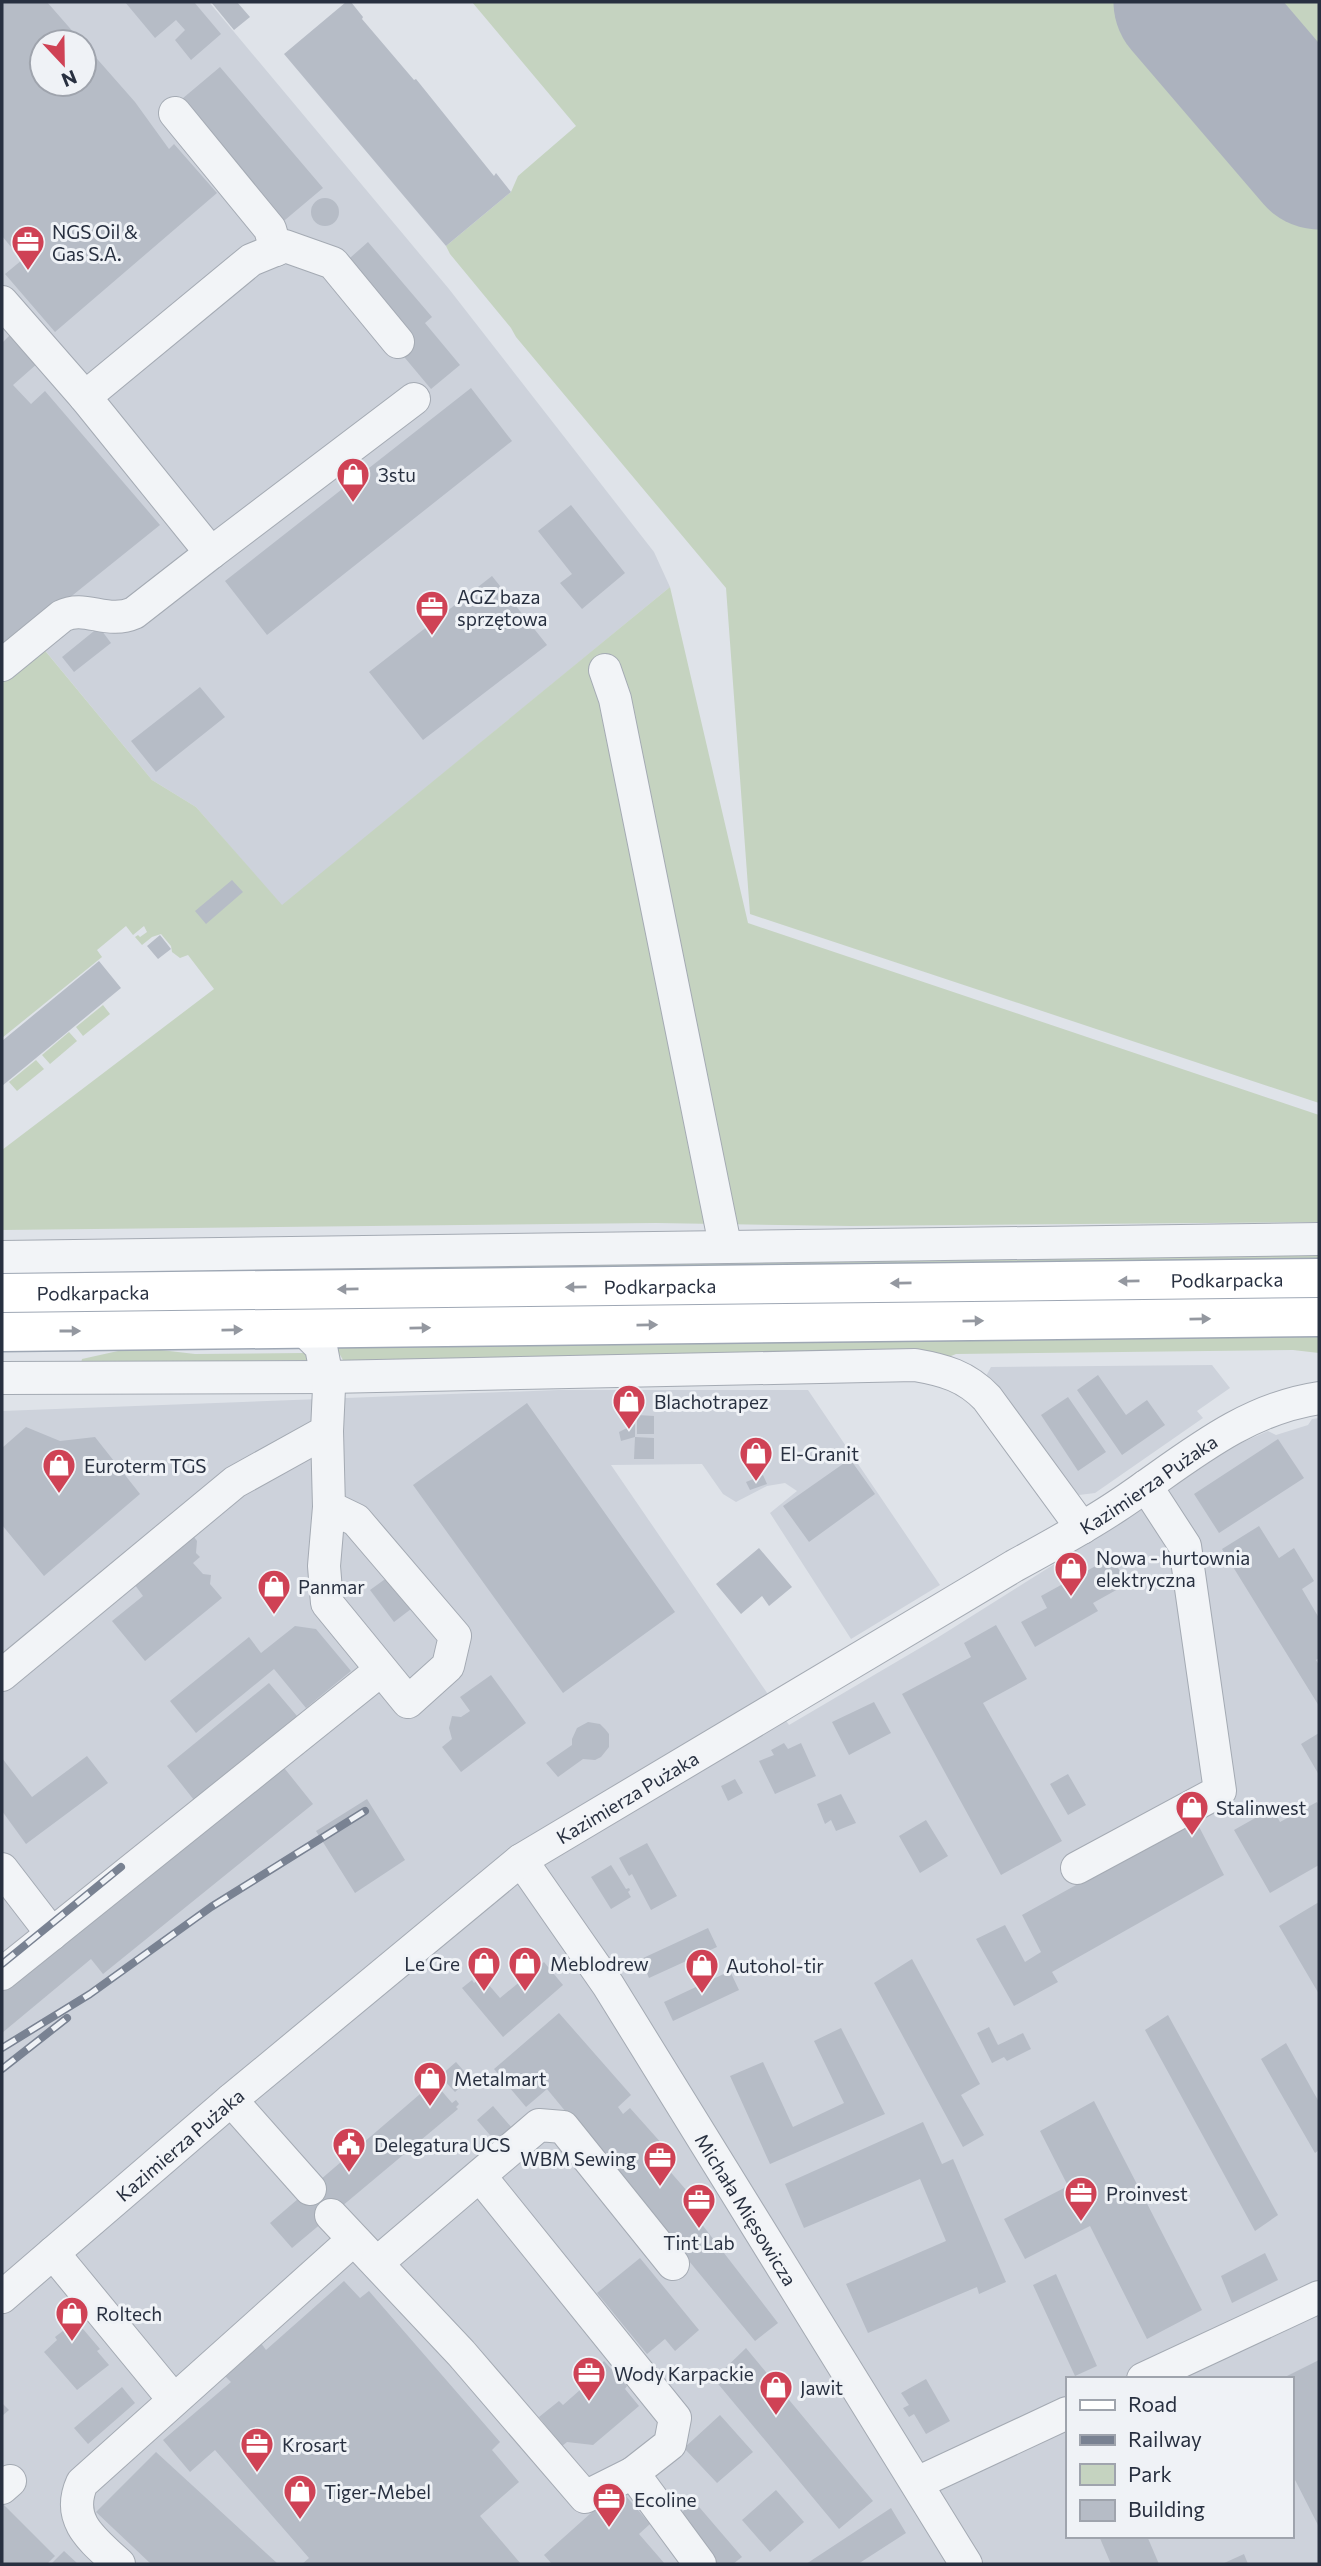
<svg xmlns="http://www.w3.org/2000/svg" width="1321" height="2566" viewBox="0 0 1321 2566" font-family="Commissioner,sans-serif">
<rect width="100%" height="100%" fill="#dfe3e9"/>
<path fill="#cdd2db" fill-rule="evenodd" d="M2,2H209L449,289L654,552L670,587L282,906L196,807L152,780L43,648L2,681ZM42,42H84V84H42Z
M1212,1365L1230,1388L1197,1411L1203,1418L1095,1493L1079,1495L985,1378L991,1367Z
M559,1390H808L940,1585L851,1639L770,1513L797,1491L785,1483L767,1486L736,1502L723,1494L702,1464L611,1465L789,1725L937,1638L1134,1514L1225,1450L1268,1431L1276,1435L1308,1425L1312,1419L1319,1418V2564H2V1411ZM1067,2379H1291V2536H1067Z"/>
<path fill="#c5d3c0" d="M472,2H1319V1103L750,914L726,588L516,337L511,328L450,254L446,246L511,192L518,176L576,126Z
M670,587L748,923L1319,1115V1222L850,1226L656,1223L2,1230V1150L214,989L188,955L180,958L172,952L171,946L161,934L152,937L142,945L135,937L138,935L140,937L147,932L144,926L133,935L126,926L97,950L102,957L2,1038V681L42,647L152,780L196,807L282,905Z
M103,1005L110,1014L83,1036L76,1027Z
M69,1032L77,1041L50,1064L42,1055Z
M36,1060L44,1069L17,1091L9,1082Z
M1319,1250V1264L2,1278V1267Z
M1319,1330V1353L1293,1350L956,1354L946,1358L343,1360L333,1343Z
M118,1345L195,1354L304,1353H308L313,1360L81,1363L82,1359L118,1351Z"/>
<g fill="none" stroke-linecap="round" stroke-linejoin="round">
<path stroke="#acb2be" stroke-width="147" d="M1187,2L1319,156"/>
</g>
<path fill="#b6bcc6" d="M2,2H47L82,42H42V84H84V44L135,102L169,149L174,144L217,193L55,332L5,274L22,260L2,236Z
M125,2H194L221,34L191,60L175,40L185,30L176,20L155,38Z
M211,2H237L250,17L234,30Z
M346,2H351L363,17L362,19L414,80L416,79L494,176L496,173L511,192L446,246L284,54Z
M220,67L323,188L279,225L176,104Z
M311 212a14 14 0 1 1 28 0a14 14 0 1 1-28 0Z
M368,242L432,317L425,323L460,365L431,389L400,352L342,265Z
M11,334L38,363L13,385L31,404L45,391L160,525L2,652V343Z
M471,388L512,441L267,635L225,581Z
M571,505L625,573L582,609L560,583L572,574L538,531Z
M492,576L547,645L423,740L369,672Z
M99,627L111,643L74,672L62,657Z
M200,687L225,717L156,772L131,741Z
M232,880L243,892L206,924L195,911Z
M160,935L171,949L158,959L147,946Z
M99,961L121,988L2,1086V1041Z
M1098,1375L1126,1415L1147,1400L1165,1425L1122,1455L1077,1390Z
M1068,1397L1106,1452L1078,1471L1041,1415Z
M527,1403L675,1612L563,1693L413,1485Z
M637,1415L654,1416V1434H637Z
M635,1424V1437L621,1441L619,1432Z
M26,1427L60,1441L95,1437L140,1494L44,1576L2,1525V1448Z
M635,1437L654,1438V1459H634Z
M1278,1439L1304,1478L1219,1533L1194,1494Z
M850,1459L875,1494L809,1542L783,1506Z
M763,1475L767,1484L750,1490L746,1482Z
M1259,1526L1279,1558L1294,1548L1314,1581L1302,1589L1319,1618V1658L1316,1660L1319,1665V1706L1222,1549Z
M194,1537L197,1541L196,1553L200,1557L193,1563L203,1574L211,1575L210,1584L222,1598L145,1661L112,1621L143,1596L135,1585Z
M759,1548L792,1587L769,1606L762,1596L741,1614L716,1584Z
M1112,1557L1127,1584L1093,1603L1098,1611L1035,1647L1021,1622L1047,1608L1041,1596Z
M388,1577L411,1609L394,1622L370,1590Z
M996,1625L1027,1679L983,1703L1062,1841L1001,1875L902,1694L971,1657L964,1643Z
M295,1626L316,1629L351,1671L306,1708L274,1669L196,1733L170,1701L249,1637L261,1653Z
M491,1675L526,1723L461,1772L442,1747L452,1739L449,1728L452,1716L461,1717L470,1711L460,1697Z
M269,1683L297,1716L194,1800L167,1766Z
M874,1702L891,1733L849,1755L832,1722Z
M588,1722L600,1724L605,1729L609,1734V1747L601,1757L595,1760L583,1759L558,1777L546,1763L572,1745V1739L577,1728Z
M1319,1733V1775L1301,1744Z
M784,1743L788,1749L801,1743L816,1776L775,1794L759,1761L774,1755L771,1750Z
M87,1756L108,1783L26,1844L2,1811V1758L32,1797Z
M281,1764L313,1804L103,1974L91,1959L2,2033V1992Z
M1068,1774L1086,1805L1068,1815L1050,1784Z
M735,1779L743,1793L728,1801L721,1786Z
M841,1794L856,1823L836,1831L831,1820L825,1824L817,1804Z
M367,1799L405,1860L355,1893L316,1831Z
M1317,1802L1319,1806V1865L1270,1893L1234,1830L1273,1808L1280,1822Z
M1195,1819L1224,1875L1052,1972L1058,1982L1014,2006L976,1939L1005,1925L1025,1962L1041,1952L1022,1915Z
M926,1820L948,1856L920,1873L899,1836Z
M647,1843L677,1896L651,1910L632,1874L629,1876L619,1858Z
M611,1865L626,1889L629,1888L630,1890L628,1892L631,1897L611,1909L591,1877Z
M1319,1902V1994L1279,1926Z
M708,1928L717,1947L649,1978L641,1959Z
M912,1959L980,2084L961,2095L984,2135L963,2147L874,1983Z
M544,1962L563,1985L503,2037L462,1988L472,1980L474,1983L482,1977L500,1998Z
M730,1971L739,1990L673,2021L664,2002Z
M559,2013L631,2095L618,2107L623,2114L630,2108L663,2145L654,2153L694,2199L687,2205L778,2323L755,2341L547,2089L526,2107L494,2069Z
M1168,2015L1278,2215L1255,2231L1145,2030Z
M989,2027L998,2045L1023,2033L1031,2049L1007,2061L1004,2057L992,2063L977,2033Z
M841,2028L885,2114L770,2164L730,2076L763,2062L793,2127L844,2103L814,2041Z
M1286,2043L1319,2102V2150L1315,2153L1261,2059Z
M456,2062L470,2078L455,2092L440,2076Z
M434,2082L452,2103L456,2100L459,2104L456,2107L458,2109L292,2248L270,2223Z
M1094,2101L1202,2310L1147,2339L1090,2226L1025,2259L1004,2219L1068,2186L1040,2131Z
M493,2106L512,2128L496,2142L477,2120Z
M923,2122L942,2164L953,2159L1006,2282L979,2294L977,2287L868,2333L846,2284L946,2241L920,2179L804,2228L785,2184Z
M1265,2253L1278,2280L1232,2303L1221,2276Z
M640,2258L699,2330L675,2351L665,2339L647,2354L597,2293Z
M1056,2274L1097,2366L1075,2376L1033,2285Z
M344,2281L360,2298L369,2291L500,2442L492,2450L519,2482L480,2516L521,2564H302L309,2558L215,2450L190,2472L163,2440L231,2382L221,2372L258,2339L266,2350Z
M68,2327L83,2329L100,2349L97,2351L109,2365L77,2390L44,2352L57,2340L55,2337Z
M746,2348L873,2501L839,2529L714,2379Z
M1319,2360V2527L1291,2472V2379H1281Z
M604,2361L627,2386L625,2389L639,2406L593,2445L567,2442L562,2446L539,2417L559,2401L563,2405L598,2374L595,2370Z
M926,2379L950,2421L926,2434L914,2414L909,2417L903,2408L909,2405L901,2393Z
M122,2387L135,2403L88,2444L74,2428Z
M2,2403L9,2410L2,2416Z
M720,2415L753,2452L717,2483L684,2448Z
M156,2452L278,2564H151L96,2512Z
M619,2488L650,2524L639,2534L665,2564H552L544,2555Z
M776,2490L804,2522L770,2552L742,2520Z
M694,2501L742,2557L733,2564H715L674,2520Z
M2,2503L55,2556L47,2564H2Z
M891,2508L906,2533L858,2564H806Z
M1099,2536H1147L1159,2564H1111Z
M64,2551L78,2564H51Z
M1244,2554L1248,2564H1222Z"/>
<g fill="none" stroke-linecap="round" stroke-linejoin="round">
<defs>
<g id="minor">
<path d="M175,113L270,229L276,250"/>
<path d="M2,302L85,397L211,553L414,399"/>
<path d="M85,397L251,260L285,246L333,263L398,342"/>
<path d="M2,665L62,616C85,604 107,625 134,613L211,553"/>
<path d="M605,670L615,699L725,1245"/>
<path d="M2,1257L1319,1239"/>
<path d="M2,1378L328,1377L915,1365C944,1370 966,1376 987,1398L1082,1528"/>
<path d="M327,1431L329,1507L324,1566L327,1603L408,1702L448,1666L455,1636L356,1520L329,1507"/>
<path d="M2,1675L235,1482L327,1431L329,1388L321,1347L303,1329"/>
<path id="s1" d="M521,1860L608,1985L966,2564"/>
<path d="M1077,1868L1220,1791L1185,1546L1146,1486"/>
<path d="M2,1869L52,1934"/>
<path d="M2,1974L381,1670"/>
<path d="M231,2100L310,2189"/>
<path d="M480,2176L675,2418L670,2444L633,2473L700,2564"/>
<path d="M331,2215L461,2353L585,2497L633,2473"/>
<path d="M53,2253L174,2400"/>
<path d="M377,2263L539,2125L563,2127L673,2264"/>
<path id="s2" d="M2,2297L231,2100L521,1860L1014,1566C1049,1547 1084,1528 1117,1506C1182,1463 1239,1410 1319,1398"/>
<path d="M1143,2379L1319,2297"/>
<path d="M917,2483L1067,2413"/>
<path d="M2,2488L10,2481"/>
<path d="M119,2564C94,2541 65,2521 82,2483L353,2240"/>
</g>
<g id="major">
<path id="s3" d="M2,1293L1319,1278"/>
<path d="M2,1332L1319,1317"/>
</g>
</defs>
<use href="#minor" stroke="#a4aab3" stroke-width="34"/>
<use href="#major" stroke="#9ea7b4" stroke-width="41"/>
<use href="#minor" stroke="#f2f4f7" stroke-width="32"/>
<use href="#major" stroke="#fff" stroke-width="38"/>
<defs>
<path id="rail" d="M2,1964L121,1867
M2,2048L90,1994L211,1907L365,1811
M2,2069L67,2018"/>
</defs>
<use href="#rail" stroke="#798292" stroke-width="8"/>
<use href="#rail" stroke="#eff2f6" stroke-width="5" stroke-dasharray="16" stroke-linecap="butt"/>
</g>
<defs><path id="oneway-solid" d="M-6-.8H1V-3.2L6.5 0L1 3.2V.8H-6Z" transform="scale(1.75)"/></defs>
<g fill="#9498a0">
<use href="#oneway-solid" transform="translate(1129 1281) rotate(179)"/>
<use href="#oneway-solid" transform="translate(901 1283) rotate(179)"/>
<use href="#oneway-solid" transform="translate(576 1287) rotate(179)"/>
<use href="#oneway-solid" transform="translate(348 1289) rotate(179)"/>
<use href="#oneway-solid" transform="translate(1200 1319) rotate(-1)"/>
<use href="#oneway-solid" transform="translate(973 1321) rotate(-1)"/>
<use href="#oneway-solid" transform="translate(647 1325) rotate(-1)"/>
<use href="#oneway-solid" transform="translate(420 1328) rotate(-1)"/>
<use href="#oneway-solid" transform="translate(232 1330) rotate(-1)"/>
<use href="#oneway-solid" transform="translate(70 1331)"/>
</g>
<defs>
<symbol id="office-pin" viewBox="-11 -11 22 30"><path d="M0 17L-7.5 6A9.5 9.5 0 1 1 7.5 6Z" fill="#cf4255" stroke="#eff2f6"/><path d="M-6-3h4V-5.5h4V-3h4V5H-6ZM-1-4.5V-3h2v-1.5ZM-6 0V1H6V0Z" fill="#fff"/></symbol>
<symbol id="shop-pin" viewBox="-11 -11 22 30"><path d="M0 17L-7.5 6A9.5 9.5 0 1 1 7.5 6Z" fill="#cf4255" stroke="#eff2f6"/><path d="M-5-2.5h2.3a2.7 3.5 0 0 1 5.4 0H5L5.5 6h-11ZM-1.5-2.5h3a1.5 2.3 0 0 0-3 0Z" fill="#fff"/></symbol>
<symbol id="civic-pin" viewBox="-11 -11 22 30"><path d="M0 17L-7.5 6A9.5 9.5 0 1 1 7.5 6Z" fill="#cf4255" stroke="#eff2f6"/><path d="M-.6-6.5H3V-4.5H.6V-3L4-1V1h2V6H-6V1h2V-1L-.6-3ZM-1.2 2.5V6h2.4V2.5Z" fill="#fff"/></symbol>
</defs>
<g fill-rule="evenodd">
<use href="#office-pin" x="9" y="223" width="38" height="52"/>
<use href="#shop-pin" x="334" y="455" width="38" height="52"/>
<use href="#office-pin" x="413" y="588" width="38" height="52"/>
<use href="#shop-pin" x="610" y="1382" width="38" height="52"/>
<use href="#shop-pin" x="737" y="1434" width="38" height="52"/>
<use href="#shop-pin" x="40" y="1446" width="38" height="52"/>
<use href="#shop-pin" x="1052" y="1549" width="38" height="52"/>
<use href="#shop-pin" x="255" y="1567" width="38" height="52"/>
<use href="#shop-pin" x="1173" y="1788" width="38" height="52"/>
<use href="#shop-pin" x="465" y="1944" width="38" height="52"/>
<use href="#shop-pin" x="506" y="1944" width="38" height="52"/>
<use href="#shop-pin" x="683" y="1946" width="38" height="52"/>
<use href="#shop-pin" x="411" y="2059" width="38" height="52"/>
<use href="#civic-pin" x="330" y="2125" width="38" height="52"/>
<use href="#office-pin" x="641" y="2139" width="38" height="52"/>
<use href="#office-pin" x="1062" y="2174" width="38" height="52"/>
<use href="#office-pin" x="680" y="2181" width="38" height="52"/>
<use href="#shop-pin" x="53" y="2294" width="38" height="52"/>
<use href="#office-pin" x="570" y="2354" width="38" height="52"/>
<use href="#shop-pin" x="757" y="2368" width="38" height="52"/>
<use href="#office-pin" x="238" y="2425" width="38" height="52"/>
<use href="#shop-pin" x="281" y="2472" width="38" height="52"/>
<use href="#office-pin" x="590" y="2480" width="38" height="52"/>
</g>
<g text-anchor="middle" dominant-baseline="central" stroke-width="6" stroke-linejoin="round" paint-order="stroke">
<g font-size="19" fill="#283040" stroke="#eff2f6" text-anchor="start">
<text x="52" y="231">NGS Oil &amp;<tspan x="52" dy="22">Gas S.A.</tspan></text>
<text x="378" y="474">3stu</text>
<text x="457" y="596">AGZ baza<tspan x="457" dy="22">sprzętowa</tspan></text>
<text x="654" y="1401">Blachotrapez</text>
<text x="780" y="1453">El-Granit</text>
<text x="84" y="1465">Euroterm TGS</text>
<text x="1096" y="1557">Nowa - hurtownia<tspan x="1096" dy="22">elektryczna</tspan></text>
<text x="298" y="1586">Panmar</text>
<text x="1216" y="1807">Stalinwest</text>
<text x="460" y="1963" text-anchor="end">Le Gre</text>
<text x="550" y="1963">Meblodrew</text>
<text x="726" y="1965">Autohol-tir</text>
<text x="454" y="2078">Metalmart</text>
<text x="374" y="2144">Delegatura UCS</text>
<text x="636" y="2158" text-anchor="end">WBM Sewing</text>
<text x="1106" y="2193">Proinvest</text>
<text x="699" y="2242" text-anchor="middle">Tint Lab</text>
<text x="96" y="2313">Roltech</text>
<text x="614" y="2373">Wody Karpackie</text>
<text x="800" y="2387">Jawit</text>
<text x="282" y="2444">Krosart</text>
<text x="324" y="2491">Tiger-Mebel</text>
<text x="634" y="2499">Ecoline</text>
</g>
<g font-size="19" fill="#283040" stroke="#eff2f6">
<text stroke="none"><textPath href="#s3" startOffset="1225">Podkarpacka</textPath></text>
<text stroke="none"><textPath href="#s3" startOffset="658">Podkarpacka</textPath></text>
<text stroke="none"><textPath href="#s3" startOffset="91">Podkarpacka</textPath></text>
<text stroke="none"><textPath href="#s2" startOffset="1410">Kazimierza Pużaka</textPath></text>
<text stroke="none"><textPath href="#s2" startOffset="802">Kazimierza Pużaka</textPath></text>
<text stroke="none"><textPath href="#s2" startOffset="234">Kazimierza Pużaka</textPath></text>
<text stroke="none"><textPath href="#s1" startOffset="416">Michała Mięsowicza</textPath></text>
</g>
</g>
<rect width="1321" height="2566" fill="none" stroke="#283040" stroke-width="7"/>
<rect x="1066" y="2377" width="228" height="161" fill="#eff2f6" stroke="#9fa4ad" stroke-width="2"/>
<rect x="1080" y="2400" width="35" height="10" fill="#ffffff" stroke="#9fa4ad" stroke-width="2"/>
<text x="1128" y="2412" font-size="21" fill="#283040">Road</text>
<rect x="1080" y="2435" width="35" height="10" fill="#798292" stroke="#9fa4ad" stroke-width="2"/>
<text x="1128" y="2447" font-size="21" fill="#283040">Railway</text>
<rect x="1080" y="2464" width="35" height="21" fill="#c5d3c0" stroke="#9fa4ad" stroke-width="2"/>
<text x="1128" y="2482" font-size="21" fill="#283040">Park</text>
<rect x="1080" y="2500" width="35" height="21" fill="#b6bcc6" stroke="#9fa4ad" stroke-width="2"/>
<text x="1128" y="2517" font-size="21" fill="#283040">Building</text>
<g transform="translate(63 63) rotate(158)"><circle r="33" fill="#eff2f6" stroke="#9fa4ad" stroke-width="2"/>
<path d="M0-5L12 26L0 18L-12 26Z" fill="#cf4255"/>
<text y="-10" font-size="19" font-weight="bold" text-anchor="middle" fill="#283040">N</text>
</g>
</svg>
